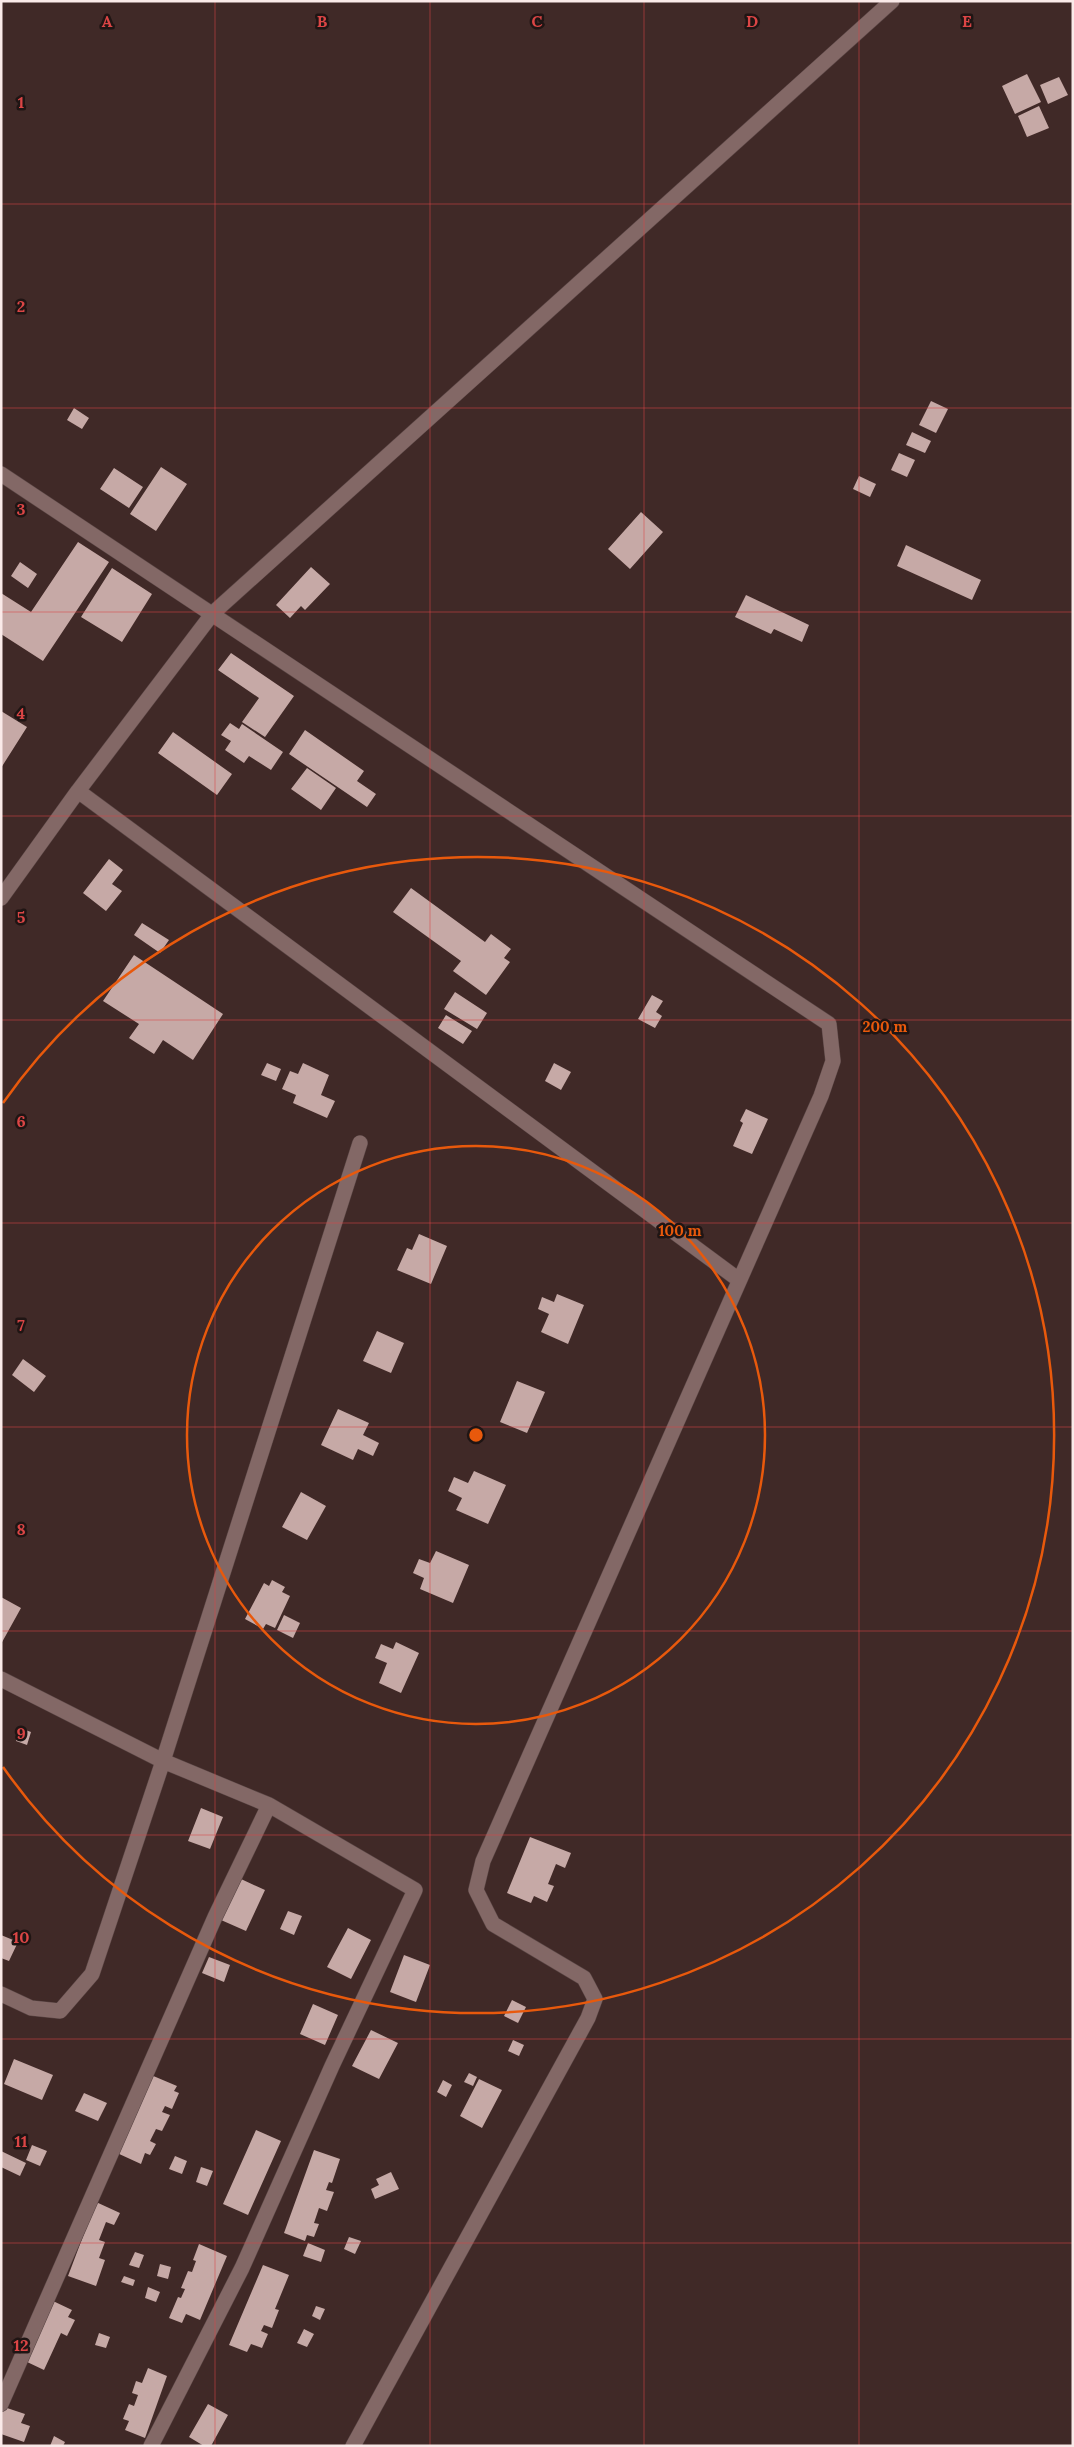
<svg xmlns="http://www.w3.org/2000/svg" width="1074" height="2447" viewBox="0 0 1074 2447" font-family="Lora,serif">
<rect width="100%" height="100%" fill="#402927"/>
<path fill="#c6a9a6" d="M1027,74L1041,102L1015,114L1002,86Z
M1059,77L1068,95L1048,104L1040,85Z
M1039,106L1049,128L1027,137L1018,116Z
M931,401L948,409L936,433L919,425Z
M74,408L89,418L82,429L67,420Z
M912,432L931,441L925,453L906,445Z
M899,453L915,460L907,477L891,470Z
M161,467L187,484L156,531L130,514Z
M114,468L143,487L129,508L100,489Z
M859,476L876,484L870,497L853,489Z
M641,512L663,532L630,569L608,549Z
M78,542L109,562L43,661L1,634V593L31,612Z
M906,545L981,580L972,600L897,566Z
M20,562L37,574L28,588L11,576Z
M311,567L330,584L305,610L301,606L290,618L276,605Z
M112,568L152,594L122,642L81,617Z
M746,595L809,625L802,642L774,629L771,634L735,617Z
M231,653L294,696L265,737L242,722L259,698L218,670Z
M1,711L27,727L1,768Z
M230,723L239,729L242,724L283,752L271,770L249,756L244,763L225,750L231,741L221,735Z
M305,730L364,771L357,781L376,794L367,807L289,754Z
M173,732L232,774L217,795L158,753Z
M307,768L336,788L321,810L291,789Z
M109,859L123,870L112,884L122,891L106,911L83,893Z
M411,888L485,942L491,934L511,949L504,958L510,962L486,995L453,971L461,961L393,912Z
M142,923L169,940L160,953L134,935Z
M134,955L223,1014L193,1060L163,1040L154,1054L129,1038L139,1024L103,1001Z
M455,992L487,1013L477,1029L444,1009Z
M652,995L663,1001L656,1012L662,1016L655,1028L638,1019Z
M446,1015L472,1031L463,1044L438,1028Z
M267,1063L281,1069L276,1081L261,1075Z
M303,1063L329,1075L321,1095L335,1101L327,1118L293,1103L296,1095L282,1089L290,1071L298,1074Z
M554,1063L571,1072L561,1090L545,1081Z
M746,1109L768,1119L752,1154L733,1146L743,1123L740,1121Z
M419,1234L447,1246L431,1284L397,1270L407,1248L412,1250Z
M557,1294L584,1305L568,1344L541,1332L549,1314L538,1309L542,1297L554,1302Z
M377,1331L404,1343L391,1373L363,1361Z
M23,1359L46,1376L34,1392L12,1375Z
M517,1381L545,1392L527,1433L500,1422Z
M338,1409L369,1423L363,1435L379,1443L373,1456L358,1449L353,1460L321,1445Z
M474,1471L506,1485L488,1524L456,1510L462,1498L448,1491L454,1477L468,1483Z
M301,1492L326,1506L307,1540L282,1527Z
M436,1551L469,1565L453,1603L420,1589L424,1578L413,1573L419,1559L430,1563Z
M272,1580L285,1587L282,1592L290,1596L275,1628L266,1624L263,1629L245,1619L264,1583L269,1586Z
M1,1597L21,1608L1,1644Z
M284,1615L300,1623L293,1638L277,1630Z
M396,1642L419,1653L401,1693L379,1683L387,1663L375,1658L381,1644L393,1649Z
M20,1728L31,1732L27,1745L16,1741Z
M201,1808L223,1817L210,1849L188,1841Z
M530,1837L571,1853L565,1868L556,1864L548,1884L554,1886L547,1902L534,1896L531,1903L507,1893Z
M241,1879L265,1890L246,1931L221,1920Z
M288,1911L302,1916L294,1935L280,1929Z
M348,1928L371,1940L351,1979L327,1967Z
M1,1935L18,1942L9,1961L1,1958Z
M404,1955L430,1965L416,2002L390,1992Z
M209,1957L230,1965L224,1982L202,1973Z
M512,2000L526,2007L518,2023L504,2016Z
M313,2004L338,2015L325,2045L300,2034Z
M371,2030L398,2043L379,2079L352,2066Z
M513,2040L524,2045L519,2056L508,2051Z
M14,2059L53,2075L42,2100L4,2084Z
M469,2073L477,2077L473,2086L464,2082Z
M151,2075L177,2086L174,2091L179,2093L172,2109L165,2106L162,2112L170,2115L162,2131L156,2129L150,2141L156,2144L150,2155L145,2153L141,2164L117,2153Z
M479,2079L502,2090L482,2128L460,2116Z
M443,2080L452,2085L446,2097L437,2092Z
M84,2093L107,2103L98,2121L75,2111Z
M256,2130L281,2141L248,2215L223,2204Z
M32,2145L47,2151L40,2166L26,2160Z
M314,2150L340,2159L332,2183L329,2182L326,2190L334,2192L327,2211L319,2208L314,2223L319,2224L314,2237L307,2235L305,2241L284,2233Z
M1,2151L26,2163L20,2176L1,2167Z
M175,2156L187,2161L182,2174L169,2169Z
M201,2167L213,2171L207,2186L196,2182Z
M391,2172L399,2189L375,2199L371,2189L379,2185L376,2179Z
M96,2202L120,2213L114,2225L106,2222L99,2240L105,2242L99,2258L105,2260L96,2286L68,2276Z
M349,2237L361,2241L355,2254L344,2249Z
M308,2243L325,2250L321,2262L303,2256Z
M199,2244L227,2256L200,2320L186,2314L182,2323L169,2318L178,2297L181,2298L185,2289L181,2288L188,2271L192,2272L196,2261L193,2260Z
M135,2252L144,2255L139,2268L129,2265Z
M160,2264L171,2267L168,2279L157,2276Z
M263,2265L289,2275L275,2309L279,2310L272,2328L264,2325L261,2331L268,2334L262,2348L251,2344L247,2352L229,2345Z
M124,2276L135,2280L133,2286L121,2282Z
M148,2287L160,2292L156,2302L145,2298Z
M53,2301L72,2310L68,2317L75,2320L67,2336L61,2333L44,2370L25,2361Z
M316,2306L325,2309L320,2320L312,2316Z
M304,2329L314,2334L307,2347L297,2343Z
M99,2333L110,2337L106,2348L95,2345Z
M148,2368L167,2376L145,2438L125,2430L129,2421L123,2419L129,2404L134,2406L138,2395L132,2393L136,2381L142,2383Z
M208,2404L228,2415L211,2446H204L189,2437Z
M4,2407L25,2414L21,2423L30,2426L24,2442L1,2434V2415Z
M54,2436L65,2442L63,2446H50Z"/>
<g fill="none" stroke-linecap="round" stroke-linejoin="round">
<defs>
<path id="street" d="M1,474L829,1024L833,1061L821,1096L483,1861L476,1890L493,1924L584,1978L595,1999L588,2018L353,2446
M78,791L739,1280
M1,898L78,791L213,613L892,1
M1,1679L163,1761L269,1805L215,1917L1,2404
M1,1994L31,2008L60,2011L92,1974L163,1761L360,1143
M151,2446L242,2268L332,2066L415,1890L269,1805"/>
</defs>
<use href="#street" stroke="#594544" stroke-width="16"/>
<use href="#street" stroke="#836866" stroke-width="15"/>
</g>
<path fill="none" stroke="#db4545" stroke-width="1" stroke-opacity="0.55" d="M215,1V2446M430,1V2446M644,1V2446M859,1V2446M1,204H1073M1,408H1073M1,612H1073M1,816H1073M1,1020H1073M1,1223H1073M1,1427H1073M1,1631H1073M1,1835H1073M1,2039H1073M1,2243H1073"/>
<g fill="none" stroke="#e8590c" stroke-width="2.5">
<circle cx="476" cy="1435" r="289"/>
<path d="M3 1103A578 578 0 1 1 3 1767"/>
</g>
<g font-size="16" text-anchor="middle" font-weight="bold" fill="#db4545" stroke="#1f1514" stroke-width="5" stroke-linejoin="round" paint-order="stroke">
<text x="107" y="27">A</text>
<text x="322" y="27">B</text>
<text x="537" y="27">C</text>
<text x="752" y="27">D</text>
<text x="967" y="27">E</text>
<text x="21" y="108">1</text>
<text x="21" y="312">2</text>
<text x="21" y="515">3</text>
<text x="21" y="719">4</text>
<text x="21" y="923">5</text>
<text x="21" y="1127">6</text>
<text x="21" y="1331">7</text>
<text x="21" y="1535">8</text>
<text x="21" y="1739">9</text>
<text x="21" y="1943">10</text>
<text x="21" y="2147">11</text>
<text x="21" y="2351">12</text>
</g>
<circle cx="476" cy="1435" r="8" fill="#e8590c" stroke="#1f1514" stroke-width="2.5"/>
<g font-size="15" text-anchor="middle" font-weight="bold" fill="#e8590c" stroke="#1f1514" stroke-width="5" stroke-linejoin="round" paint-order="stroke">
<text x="885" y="1032">200 m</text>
<text x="680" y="1236">100 m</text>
</g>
<rect width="1074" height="2447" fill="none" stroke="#faeae9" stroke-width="5"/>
</svg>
